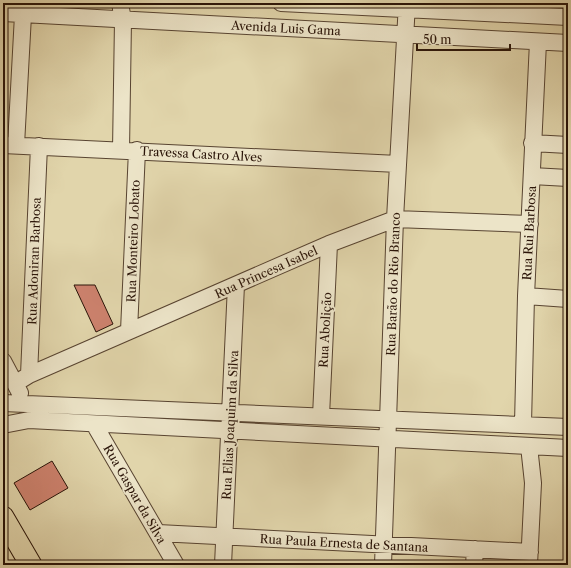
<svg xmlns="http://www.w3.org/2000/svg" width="571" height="568" viewBox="0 0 571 568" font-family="'Libre Caslon Text',serif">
<rect width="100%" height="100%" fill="#e1d5ab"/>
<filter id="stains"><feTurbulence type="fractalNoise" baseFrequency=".005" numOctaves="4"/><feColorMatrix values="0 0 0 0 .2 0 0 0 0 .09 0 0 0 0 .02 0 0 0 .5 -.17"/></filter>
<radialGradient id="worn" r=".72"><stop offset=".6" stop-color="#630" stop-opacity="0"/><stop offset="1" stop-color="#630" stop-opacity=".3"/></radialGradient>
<path fill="#cd826e" stroke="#2a1408" d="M74,285H95L113,324L96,332Z
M52,461L68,488L30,510L14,483Z"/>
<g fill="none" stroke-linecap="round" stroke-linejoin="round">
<defs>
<path id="minor" d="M120,3L123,20L121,150
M281,3L568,17
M3,13L568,43
M532,143L568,145
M3,145L398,164
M16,145L23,15
M532,176L568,178
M526,296L568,299
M129,331L137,150
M3,361L20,393
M29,375L39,146
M16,383L29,375L329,244L395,219L530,224
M3,403L568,427
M321,416L329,244
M94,424L176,565
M523,424L526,296L538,42
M3,425L29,420L568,448
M529,446L533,483L529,565
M158,533L530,552
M223,565L236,285
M383,565L395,219L407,3
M474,565L475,549"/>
<path id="major" d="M3,517L31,565"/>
</defs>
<use href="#minor" stroke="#584431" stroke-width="18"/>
<use href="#major" stroke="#2a1408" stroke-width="23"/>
<use href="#minor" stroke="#ece4c8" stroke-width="16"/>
<use href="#major" stroke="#e1d5ab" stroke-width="21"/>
</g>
<g text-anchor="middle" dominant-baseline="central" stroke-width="3.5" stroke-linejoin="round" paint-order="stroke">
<g font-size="12" fill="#2a1408" stroke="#ece4c8">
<text transform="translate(286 28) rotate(3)">Avenida Luis Gama</text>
<text transform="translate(201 154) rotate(3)">Travessa Castro Alves</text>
<text transform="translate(529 233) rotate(-87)">Rua Rui Barbosa</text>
<text transform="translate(133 241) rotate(-88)">Rua Monteiro Lobato</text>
<text transform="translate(34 261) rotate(-88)">Rua Adoniran Barbosa</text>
<text transform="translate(266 272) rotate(-24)">Rua Princesa Isabel</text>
<text transform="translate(393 284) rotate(-88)">Rua Barão do Rio Branco</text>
<text transform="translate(325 330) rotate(-87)">Rua Abolição</text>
<text transform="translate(230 425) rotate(-87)">Rua Elias Joaquim da Silva</text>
<text transform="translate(135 494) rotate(60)">Rua Gaspar da Silva</text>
<text transform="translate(344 543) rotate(3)">Rua Paula Ernesta de Santana</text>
</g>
</g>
<rect width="571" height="568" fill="none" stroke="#e1d5ab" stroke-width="16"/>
<rect x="4" y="4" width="563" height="560" fill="none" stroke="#2a1408" stroke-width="2"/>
<rect x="8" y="8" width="555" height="552" fill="none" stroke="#2a1408"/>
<path d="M417 44v6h93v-6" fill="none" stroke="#2a1408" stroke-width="2"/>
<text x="423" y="44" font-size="12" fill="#2a1408" stroke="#ece4c8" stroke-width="3" paint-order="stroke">50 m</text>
<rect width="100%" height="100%" filter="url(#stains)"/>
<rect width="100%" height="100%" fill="url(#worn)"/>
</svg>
